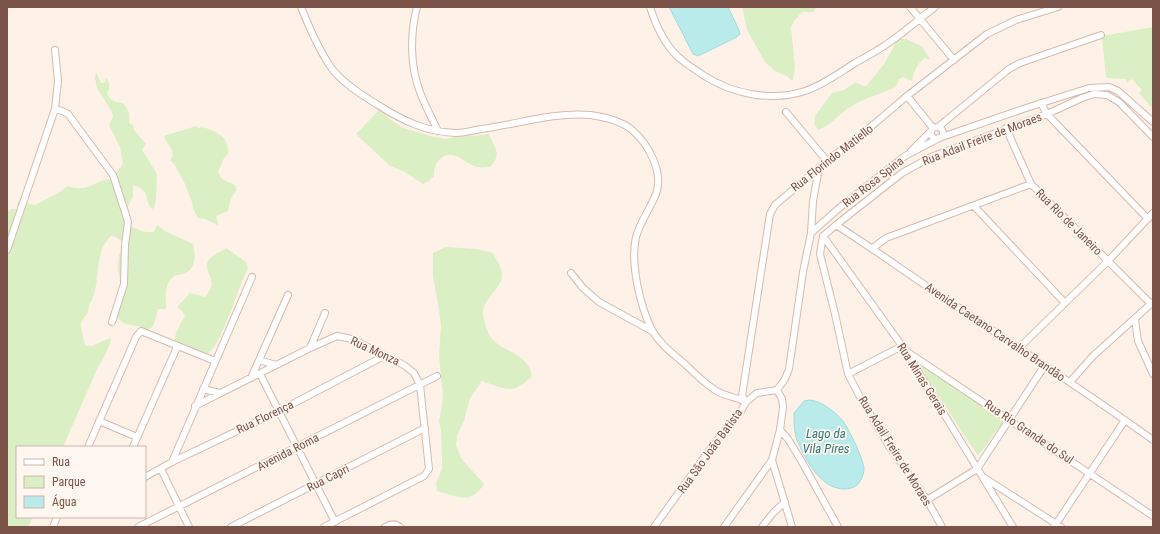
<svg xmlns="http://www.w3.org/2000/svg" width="1160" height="534" viewBox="0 0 1160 534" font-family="'Roboto Condensed',sans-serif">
<rect width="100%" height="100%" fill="#fef2e8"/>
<path fill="#dbefc4" d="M742,7H816C813,15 809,11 802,12L794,21L791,27L795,67L793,80H791L787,76L775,71L765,62L747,30Z
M1153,27V109L1139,93L1142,90L1132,79L1127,83L1126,79L1106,78L1102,36Z
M898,39H906L923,47L924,50L931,60L925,58C918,62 913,73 912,81L903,77L899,79L896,87C881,94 864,98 850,107C839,114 830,126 818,130L814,124L815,116L832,93L844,90L856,82L863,86H866L884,64Z
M96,72L101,83H104L106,78C111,83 110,89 107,94C111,101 115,102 123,103C128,109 131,114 129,123L133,125L134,130L146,144L142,150L157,174L156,199L154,208L152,209C142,197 153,193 134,185L133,188V197L128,206L124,219C127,221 129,224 131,226C137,230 147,233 154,232L157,225L165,231L193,244C196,253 196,268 186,273C181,276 176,273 172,278C164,286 166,298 166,309H158C156,315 155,330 146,330C143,330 141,326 138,326C125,324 128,326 117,318L111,319L113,305L122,291L118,269L119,254L121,253L126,257L128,255C126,247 120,236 111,236C93,254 101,279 92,300C91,302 89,303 89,305C88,307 89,310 88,312C86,317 81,319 81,325C81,329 84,343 86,346H92L110,338L111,339C110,346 102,362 98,367L63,447H17V517H33L28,527H9L7,523V212L11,209H18L17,203L19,201L35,205L60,192L67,186C93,194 95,177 115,179L116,173L123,164L120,147L109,125L113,117L112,112L97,88L95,78Z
M379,110L391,120L403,128L430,136L445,139L466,135L473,136L489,134C494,148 503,153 490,167C486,167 481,168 477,167C465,164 453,147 440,159C435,164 434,169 434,176L429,181L423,184L403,171L390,166L356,134Z
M196,126L199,128C204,127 206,128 211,130C223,135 229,141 228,154L224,158L218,172L222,179L235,185L237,190L231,198L228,211L216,216L219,226L205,219L198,218L193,209L192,202L184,182L174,164L170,160C178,151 166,145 164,136Z
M446,247L477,249L493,253C496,259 501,266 502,273C504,286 485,297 483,311C482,317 486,326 488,332C495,352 528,350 532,376C513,396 505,389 482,381L470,398L464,421L457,436L456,445L461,458L484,484C470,506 457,496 437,491L436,483L442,469V461L441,430L439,421L441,412L443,396L439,356L441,325L439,310L433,276V253Z
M226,248L246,262L248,269C238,285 221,351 205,355L174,343L176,333L185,315L180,309H178V306L190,293L205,297C221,279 202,273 208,261C211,255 221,252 226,248Z
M913,357L1006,418L978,456Z"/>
<path fill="#b9ebeb" stroke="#9eddde" d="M669,7H728L739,30L740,34L737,37L698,56L693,54Z
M810,400C822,401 835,412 843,421C850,431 862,456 864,468C864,473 862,479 859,483C855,488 849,489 843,489C820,488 805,459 797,440C794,432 794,422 794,413L804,401Z"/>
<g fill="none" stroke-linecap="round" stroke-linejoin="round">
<defs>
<path id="minor" d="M301,7C309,27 318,48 330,66C341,82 362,95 378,105C403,121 427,132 456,133C465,133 473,130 482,129C518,124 553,112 590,115C605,117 619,120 631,129C648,143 664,172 656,194C650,209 640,222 636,237C630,263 640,306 652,330C660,345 675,355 687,366C696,375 705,383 715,390C724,396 736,397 746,402
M417,7C410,34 410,66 420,92C425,106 432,118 438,131
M650,7C656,26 667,49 683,61C689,66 696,70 703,75C732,94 771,102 805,91C823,85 839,73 855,63C866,57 877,51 887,44C903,33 919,19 935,7
M910,7L954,60
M907,96L933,128
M1041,103L1047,114L1148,219
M55,109L62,111L68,114L113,175L126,215L128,222L125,245L124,284L112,322
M786,112L827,161
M938,127L1009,69L1020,63L1101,35
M931 133a6 6 0 1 1 12 0a6 6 0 1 1-12 0Z
M1006,128L1031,184L1151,304
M911,151L931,131
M974,206L1065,303
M836,225C874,249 911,276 949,301C1017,347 1086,392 1153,440
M811,233L813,201L819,168
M823,236L905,350L1013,527
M873,248L886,238L1031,184
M7,250L55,109L58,81L55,50
M571,273L583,288L599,302L652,331
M1135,320L1138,341L1153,374
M310,348L325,313
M1019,348L1108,261L1153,213
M906,351L1153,516
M259,360L276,365
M260,374L335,522
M848,374L902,346
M251,378L288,295
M1070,382L1093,356L1153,302
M203,389L220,393
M777,390L785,379L789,369L803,272L811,233L838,209L905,156L939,138L1026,108L1089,88L1109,87L1118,91L1153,122
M746,402L742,396L770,214L775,205L827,161L860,136L907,96L987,34L1016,20L1058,7
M195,406L310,348L337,336L352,339L404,365L414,373L420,385L429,469L424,476L324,527
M99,421L137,437
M780,430L788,439L802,462L838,527
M88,447L136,337L141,331L215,361
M133,447L177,347
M772,460L792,527
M172,462L252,277
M161,469L189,527
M145,477L172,462L279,411L384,356
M983,477L1061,527
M927,500L977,469L1045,365
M53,527L57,517
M138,527L437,376
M231,527L425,428
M385,527C390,524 395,523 400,527
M654,527L708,452L741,411L746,402L757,393L777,390
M724,527L772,460L780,430L783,407L782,399L777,390
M762,527L773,513L785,502
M942,527L927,500L889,446L860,397L848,374L835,314L820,254L823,236L836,225L902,173L931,157L1047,114L1082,98L1094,94L1107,95L1119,102L1153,137
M1054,527L1125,420"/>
</defs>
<use href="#minor" stroke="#d5baae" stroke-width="8"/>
<use href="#minor" stroke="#fff" stroke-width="6"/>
</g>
<g text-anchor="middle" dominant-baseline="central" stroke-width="3.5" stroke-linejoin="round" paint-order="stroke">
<g font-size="12" fill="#7c5348" stroke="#fff7f0">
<text transform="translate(982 139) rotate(-21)">Rua Adail Freire de Moraes</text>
<text transform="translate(832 158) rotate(-38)">Rua Florindo Matiello</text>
<text transform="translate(873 182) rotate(-38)">Rua Rosa Spina</text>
<text transform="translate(1069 222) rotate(45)">Rua Rio de Janeiro</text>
<text transform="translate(995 332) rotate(34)">Avenida Caetano Carvalho Brandão</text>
<text transform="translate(375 351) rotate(25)">Rua Monza</text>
<text transform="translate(922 379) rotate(58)">Rua Minas Gerais</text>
<text transform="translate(265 417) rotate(-26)">Rua Florença</text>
<text transform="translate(1029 432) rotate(34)">Rua Rio Grande do Sul</text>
<text transform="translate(710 451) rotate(-54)">Rua São João Batista</text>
<text transform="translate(895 451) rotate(58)">Rua Adail Freire de Moraes</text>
<text transform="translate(288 452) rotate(-27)">Avenida Roma</text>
<text transform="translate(328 478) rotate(-27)">Rua Capri</text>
</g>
<g font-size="13" font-style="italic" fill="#37797b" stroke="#fff7f0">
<text x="826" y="433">Lago da<tspan x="826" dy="15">Vila Pires</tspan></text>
</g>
</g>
<rect width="1160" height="534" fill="none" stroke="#7c5348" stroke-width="16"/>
<rect x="16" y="446" width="130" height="72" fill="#fff7f0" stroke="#cbb5ad"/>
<rect x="24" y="459" width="20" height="6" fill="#ffffff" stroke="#cbb5ad"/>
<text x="52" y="466" font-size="12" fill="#7c5348">Rua</text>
<rect x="24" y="476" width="20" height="12" fill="#dbefc4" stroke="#cbb5ad"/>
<text x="52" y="486" font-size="12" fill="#7c5348">Parque</text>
<rect x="24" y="496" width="20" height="12" fill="#b9ebeb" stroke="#cbb5ad"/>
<text x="52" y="506" font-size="12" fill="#7c5348">Água</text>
</svg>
